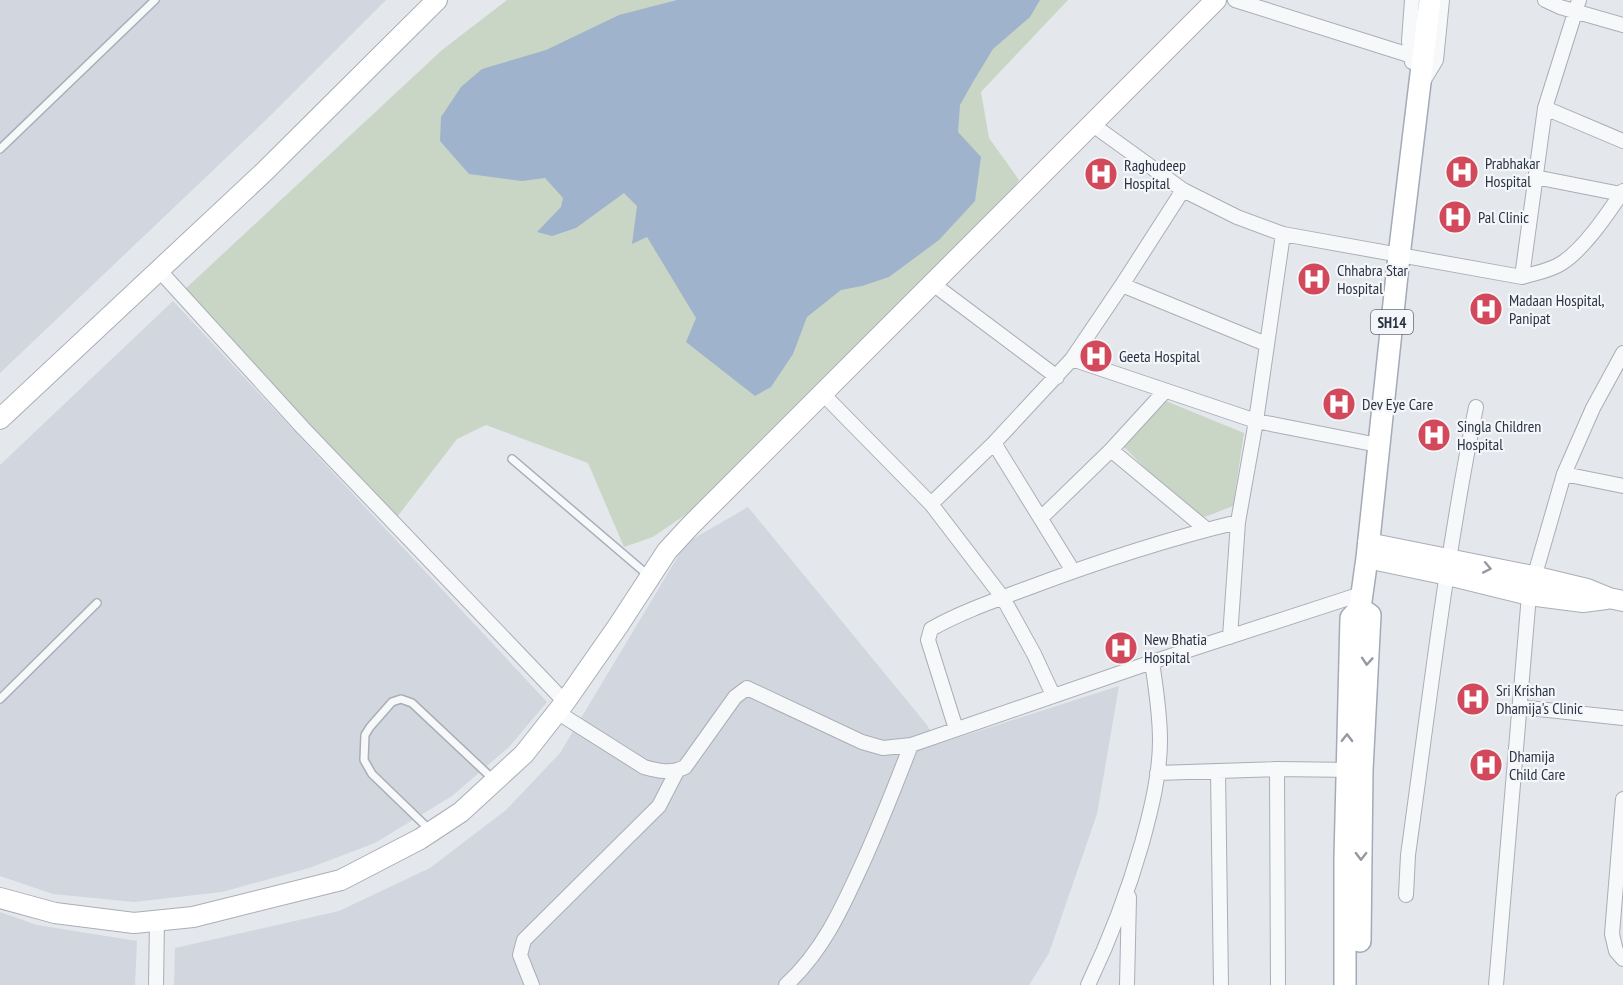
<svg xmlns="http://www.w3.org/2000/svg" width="1623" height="985" viewBox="0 0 1623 985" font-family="'PT Sans Narrow',sans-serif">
<rect width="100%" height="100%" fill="#e4e7ec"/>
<path fill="#d2d6de" d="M0,0H386L268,118L0,373Z
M173,301L547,702L509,747L452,796L375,843L309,868L222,892L134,902L53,894L0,876V465Z
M748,507L927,725L938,744L1119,686L1097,814L1049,953L1029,985H174L175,948L339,911L430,868L506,810L560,753L686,543Z
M0,912L37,925L137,941L135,985H0Z"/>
<path fill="#c9d6c5" d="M507,0H1068L981,92L989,138L1019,180L999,210L704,502L653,537L624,547L588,463L486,425L457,439L397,517L183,291L442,50Z
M1161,399L1244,433L1233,506L1197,520L1122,445Z"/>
<path fill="#9fb4cc" d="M677,0H1040L1030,17L993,49L973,82L960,105L958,132L981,157L975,201L939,240L889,277L862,286L841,290L807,317L793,354L771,387L755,396L686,342L696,318L647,237L632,244L637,206L624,193L576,228L552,236L537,232L561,207L563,198L545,178L522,181L469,174L440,141L441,117L461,87L482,69L546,50L619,15Z"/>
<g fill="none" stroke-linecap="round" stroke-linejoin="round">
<defs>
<path id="lane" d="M0,149L155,0
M512,459L649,576
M0,699L97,603
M430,830L372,774L364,760L365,735L370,727L392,702L401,699L412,703L494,780"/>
<path id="street" d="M1235,0L1409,55
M1545,0L1560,7L1623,25
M1412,62L1409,41L1412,0
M1422,83L1436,60L1442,0
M1545,108L1623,141
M1093,125L1183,190L1237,217L1283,234L1522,277C1535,273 1550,271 1562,263C1585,248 1608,213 1623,191
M1535,177L1621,194
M159,270L303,428L565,702
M1522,277L1545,108L1579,0
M933,284L1057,377
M1122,285L1266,344
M1072,359L1256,421L1378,445
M823,394L931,504L1003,598L1034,654L1053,695
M994,443L1073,571
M1111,450L1206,529
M1564,474L1623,486
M931,504L994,443L1072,359L1122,285L1183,190
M1041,518L1111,450L1165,391
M1230,637L1238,522L1256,421L1283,234
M1519,707L1623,718
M557,712L644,767C658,771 672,774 685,767L735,697L747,688L862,742L883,748L911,745L1152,662L1361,594
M956,729L928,640L931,629C961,612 996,600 1028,588C1097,562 1167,539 1238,522
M1277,769L1278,985
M1218,771L1221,985
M1157,773L1277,769L1354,770
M1623,799L1612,934L1616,951L1623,959
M1406,895L1408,855C1429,705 1446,555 1476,407
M156,985L157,921
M532,985L520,955L524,940L659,806L677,771
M786,985C824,950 843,906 864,860C881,822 896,784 911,745
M1088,985C1110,939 1128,892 1142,843C1151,810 1160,775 1160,740C1160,714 1156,688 1152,662
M1127,985L1129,897
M1496,985L1529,595L1564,474L1593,408L1623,353"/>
<path id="secondary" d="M0,419L264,172L437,0
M1368,543L1533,576L1587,589L1609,598L1623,601
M1367,558L1448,575L1529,595L1583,602L1606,599
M0,898L55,913L134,923L193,917L341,880L420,839L461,812L524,754L565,702L618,626L667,551L690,526L1216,0"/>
<path id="primary" d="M1360,941L1362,770L1370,615L1360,608
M1345,985V859L1351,618L1360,608L1367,558L1399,256L1430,0"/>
</defs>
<use href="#lane" stroke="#a9aeb7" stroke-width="10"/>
<use href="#street" stroke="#a9aeb7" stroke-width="16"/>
<use href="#secondary" stroke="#a9aeb7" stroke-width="22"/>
<use href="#primary" stroke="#a3abb8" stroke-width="24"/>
<use href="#lane" stroke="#f7f8fa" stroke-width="7"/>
<use href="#street" stroke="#f7f8fa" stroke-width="14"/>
<use href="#secondary" stroke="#fff" stroke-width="20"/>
<use href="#primary" stroke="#fff" stroke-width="21"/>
</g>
<defs><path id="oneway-chevron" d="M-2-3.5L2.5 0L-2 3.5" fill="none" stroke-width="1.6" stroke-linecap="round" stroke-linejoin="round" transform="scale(1.5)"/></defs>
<g stroke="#959aa2">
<use href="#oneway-chevron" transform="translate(1487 568) rotate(11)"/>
<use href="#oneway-chevron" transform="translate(1367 661) rotate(94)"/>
<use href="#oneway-chevron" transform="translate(1347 738) rotate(-89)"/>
<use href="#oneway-chevron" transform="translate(1361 856) rotate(91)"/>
</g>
<defs>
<symbol id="hospital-disc" viewBox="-11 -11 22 22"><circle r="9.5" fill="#d1495b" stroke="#f4f6f9"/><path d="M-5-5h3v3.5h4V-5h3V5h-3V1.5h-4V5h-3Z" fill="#fff"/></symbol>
</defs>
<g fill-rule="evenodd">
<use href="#hospital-disc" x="1443" y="153" width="38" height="38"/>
<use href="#hospital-disc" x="1082" y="155" width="38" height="38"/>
<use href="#hospital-disc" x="1436" y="198" width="38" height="38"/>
<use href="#hospital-disc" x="1295" y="260" width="38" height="38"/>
<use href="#hospital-disc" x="1467" y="290" width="38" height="38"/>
<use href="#hospital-disc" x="1077" y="337" width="38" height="38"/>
<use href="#hospital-disc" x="1320" y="385" width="38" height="38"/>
<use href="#hospital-disc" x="1415" y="416" width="38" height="38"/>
<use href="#hospital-disc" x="1102" y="629" width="38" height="38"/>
<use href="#hospital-disc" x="1454" y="680" width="38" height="38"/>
<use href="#hospital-disc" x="1467" y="746" width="38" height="38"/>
</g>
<g text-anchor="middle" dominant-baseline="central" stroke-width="4.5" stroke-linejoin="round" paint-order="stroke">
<rect fill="#f4f6f9" stroke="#676e7b" stroke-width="1.5" x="1371" y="310" width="42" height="24" rx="4.5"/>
<g font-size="15" font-weight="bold" fill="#2b3445">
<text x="1392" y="322">SH14</text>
</g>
<g font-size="16" fill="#2b3445" stroke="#f4f6f9" text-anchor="start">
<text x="1485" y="163">Prabhakar<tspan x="1485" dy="18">Hospital</tspan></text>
<text x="1124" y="165">Raghudeep<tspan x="1124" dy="18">Hospital</tspan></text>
<text x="1478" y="217">Pal Clinic</text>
<text x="1337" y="270">Chhabra Star<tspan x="1337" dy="18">Hospital</tspan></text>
<text x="1509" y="300">Madaan Hospital,<tspan x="1509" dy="18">Panipat</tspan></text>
<text x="1119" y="356">Geeta Hospital</text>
<text x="1362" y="404">Dev Eye Care</text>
<text x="1457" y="426">Singla Children<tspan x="1457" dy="18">Hospital</tspan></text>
<text x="1144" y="639">New Bhatia<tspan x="1144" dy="18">Hospital</tspan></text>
<text x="1496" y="690">Sri Krishan<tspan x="1496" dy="18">Dhamija's Clinic</tspan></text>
<text x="1509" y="756">Dhamija<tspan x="1509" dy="18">Child Care</tspan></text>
</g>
</g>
</svg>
